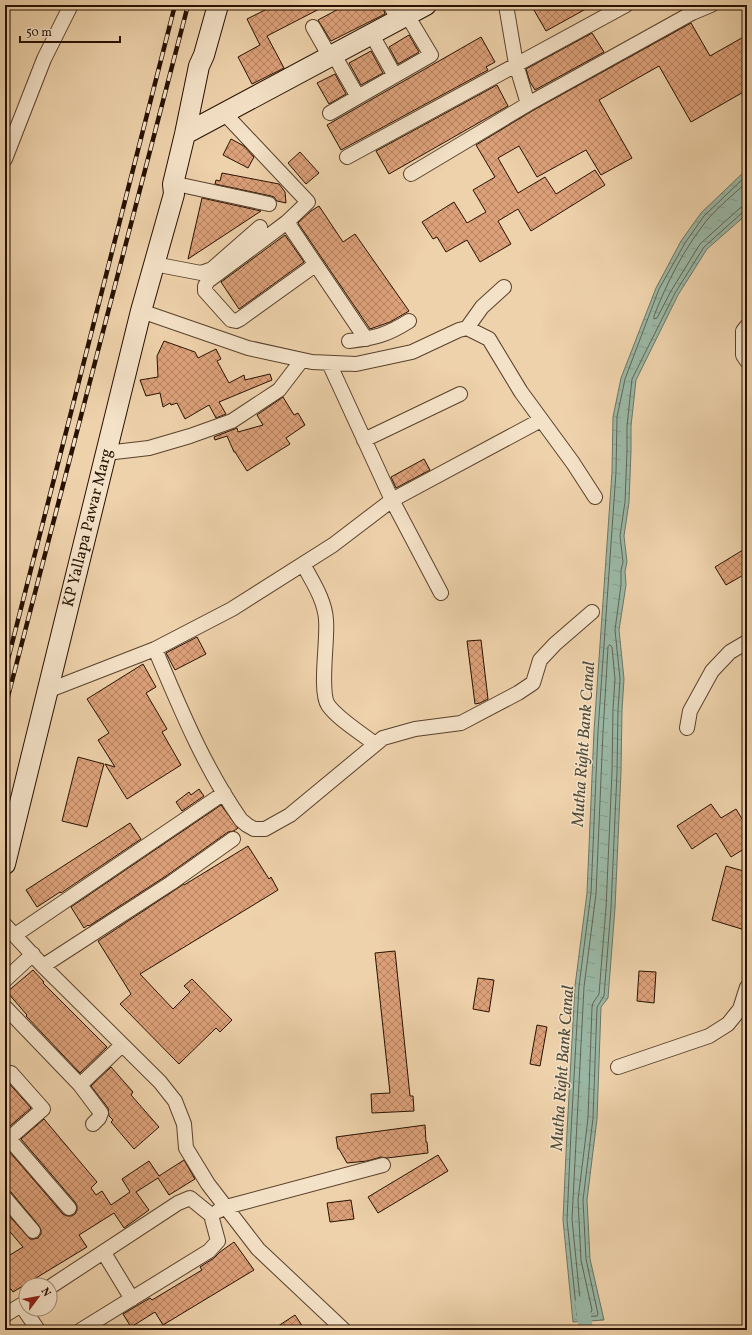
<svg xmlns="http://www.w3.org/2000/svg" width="752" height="1335" viewBox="0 0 752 1335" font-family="Vollkorn,serif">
<defs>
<pattern id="water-ripples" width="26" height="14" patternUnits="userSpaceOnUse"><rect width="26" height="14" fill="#9ab8a6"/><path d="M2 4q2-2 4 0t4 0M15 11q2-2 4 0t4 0" fill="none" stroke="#859d8d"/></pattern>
<pattern id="building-cross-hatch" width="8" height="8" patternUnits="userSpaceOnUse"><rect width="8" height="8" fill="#dda17a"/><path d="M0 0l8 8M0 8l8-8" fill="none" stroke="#b38262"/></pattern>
</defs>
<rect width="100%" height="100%" fill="#eed2ab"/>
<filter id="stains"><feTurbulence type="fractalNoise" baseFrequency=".005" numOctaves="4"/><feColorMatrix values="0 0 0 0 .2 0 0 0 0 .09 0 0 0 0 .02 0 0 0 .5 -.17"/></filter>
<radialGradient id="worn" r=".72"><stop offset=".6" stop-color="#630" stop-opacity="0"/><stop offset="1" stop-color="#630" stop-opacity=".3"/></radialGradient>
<path fill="url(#water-ripples)" stroke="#6c7564" d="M747,169V214L707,249L678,295L636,380L631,426V451L629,502L624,536L627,562L625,571L626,585L619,630L624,679L622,710L621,772L615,908L608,998L601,1007L597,1119L587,1200L590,1259L604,1320L573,1322L563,1220L567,1132L575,986L587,893L594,731L612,472L613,417L621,378L656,288L681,241L701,213Z"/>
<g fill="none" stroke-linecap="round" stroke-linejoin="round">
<path stroke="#606453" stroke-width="1" d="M747,175L704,216L685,243L659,289L625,379L617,417L616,472L598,731L591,893L579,986L571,1132L567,1220L577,1316L578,1317L597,1316L598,1314L586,1259L583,1200L593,1118L597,1007L604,996L611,908L617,772L618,710L620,679L615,630L621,585V570L623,562L620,536L625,502L627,451V426L632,379L675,293L704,247L743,212L747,211
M747,182C734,194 719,206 707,220C684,249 667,282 654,316V319L657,318L671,291L700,244L740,208L747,206
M610,645L612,647L615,679L613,709L612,772L606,908L599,994L593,1003L592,1007L588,1118L578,1200L581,1260L592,1310L591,1312H583L581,1310L572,1219L584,987L596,894L603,732L608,647Z"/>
<path stroke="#9ab8a6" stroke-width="14" d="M582,1303L586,1330"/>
</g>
<path fill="url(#building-cross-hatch)" stroke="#271100" d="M275,5H327L267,36L284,68L252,84L238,57L260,45L247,19Z
M346,5H382L385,14L331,41L318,20Z
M531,5H593L546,31Z
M691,23L710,56L747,35V90L691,122L659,66L599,100L632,158L601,175L586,150L537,177L519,146L498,158L518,193L545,177L556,194L595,170L605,185L531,231L518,209L498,221L511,244L480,262L467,240L446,252L437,237L433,239L422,222L454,202L467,223L486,212L473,190L495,177L476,145L532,111Z
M592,33L604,52L535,90L530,82L526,69Z
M409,35L419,52L398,64L389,47Z
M481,37L495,62L486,67L488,70L341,150L327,125Z
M371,51L383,73L361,85L349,63Z
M335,74L346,94L329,104L317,83Z
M497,85L508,106L389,174L376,151Z
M231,139L244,146L254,157L248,168L223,155Z
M300,152L319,173L306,184L288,163Z
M222,173L279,184L285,192L286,203L277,201L274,197L271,196L215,184L216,180L220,181Z
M202,198L261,211L188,259Z
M319,206L343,242L355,234L409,311L390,322L370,329L298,223L311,211Z
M285,235L304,262L239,309L221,282Z
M164,341L195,352L198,358L216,349L221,359L217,361L229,383L244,375L245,380L270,374L272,380L219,402L226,414L216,418L209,405L185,419L177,403L171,405L170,403L163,407L160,393L146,396L140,380L158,377L157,356Z
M283,397L294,415L298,413L305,425L286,438L290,444L247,471L235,452H234L227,436L215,440L214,437L237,428L238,432L263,425L257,415Z
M424,459L430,470L396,488L391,477Z
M743,550L747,557V573L726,585L715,567Z
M197,637L206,654L175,670L166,653Z
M481,640L488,699L480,703L475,704L467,641Z
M143,664L156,687L146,693L167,729L162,732L181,765L127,799L105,764L115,767L98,740L109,733L87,699Z
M78,757L104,764L87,827L62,821Z
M199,789L204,796L182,811L176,802L189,792L191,795Z
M711,804L721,818L736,809L747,827V847L731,857L716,833L692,849L677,826Z
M221,805L238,828L234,831L228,832L166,876L89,926L88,925L84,928L71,907Z
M130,823L141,839L61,893L60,892L37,907L26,890Z
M248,846L269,879L271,877L278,890L140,974L173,1009L190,992L184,986L192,979L232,1020L220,1032L216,1028L179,1064L120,1004L131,994L98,941L184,884V885Z
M726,866L747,872V924L745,930L712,920Z
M395,951L410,1096H413L414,1111L372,1113L371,1094L390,1093L375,953Z
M33,970L44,982L43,983L107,1047L80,1073L26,1016L27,1015L7,992Z
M639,971L656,972L654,1003L637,1001Z
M478,978L494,980L489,1012L473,1009Z
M537,1025L547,1027L540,1066L530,1064Z
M111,1067L133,1092L131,1095L159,1127L134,1149L111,1122L113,1120L109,1116L108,1108L91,1086Z
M5,1079L31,1108L9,1127L5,1126Z
M44,1119L97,1182L91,1188L96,1195L102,1191L111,1205L130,1192L122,1179L149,1161L159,1176L184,1160L195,1179L169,1195L158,1178L136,1192L149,1210L124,1228L114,1213L79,1235L87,1247L13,1292L11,1289L5,1292V1258L23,1247L5,1226V1211L30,1239H34L38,1238L41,1234V1230L39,1226L11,1192L5,1190V1150H8L63,1214L67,1216H71L75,1214L77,1210V1206L75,1202L21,1139Z
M425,1125L426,1142H427L428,1153L387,1158L381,1157L367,1161L347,1163L339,1149H338L336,1137Z
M438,1155L448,1171L378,1213L368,1197Z
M351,1200L354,1219L330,1222L327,1203Z
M234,1242L254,1270L163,1325L155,1312L131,1327L123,1314L150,1298L152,1300L202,1270L200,1267L214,1258L220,1252Z
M295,1315L305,1330H272Z"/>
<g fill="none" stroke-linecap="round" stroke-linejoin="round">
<defs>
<path id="street" d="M390,5L399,20
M506,5L516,64L528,104
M313,27L330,57
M372,35L395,76
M334,55L358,97
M330,113L431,55L407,15
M225,114L308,202L287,222
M347,157L626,5
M5,159L44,59L71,5
M411,174L528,104L692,13L711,5
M181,185L269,204
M154,264L201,273L212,269L260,227
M315,265L240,319L236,321L231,320L205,291V286L208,281L287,222L366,339
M141,311L248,348L312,362L356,364L412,352L459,330L467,328L482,307L504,287
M747,326L743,331V355L747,361
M467,328L489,339L521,392L573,463L595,497
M349,341C375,338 387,335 409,321
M329,363L392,500L441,593
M364,440L460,394
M106,453L149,448L190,436L232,421L279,390L302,360
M303,564C312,581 325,600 326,620C328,640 319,691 328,705C339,720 360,732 375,744
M155,649C180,708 204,767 241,820L247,825L254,829H265L290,815L383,738L415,729L461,723L518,693L533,683L540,660L555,644L592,612
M47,691L155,649L232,609L333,545L392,500L541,420
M687,728L690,711L712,671L730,652L747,642
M5,925L43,966L160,1082L175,1101L184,1124L186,1148L208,1184L258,1249L344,1330
M15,935L224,793
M43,966L171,883L233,839
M5,980L33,954
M5,1007L80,1085L101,1113L99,1118L93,1124
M618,1067L709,1036L728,1024L740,1009L747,987
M80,1085L122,1045
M5,1134L69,1208
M5,1142L43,1109L11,1073
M5,1198L33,1231
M218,1211L226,1207L383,1165
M104,1253L132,1299
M50,1287L178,1203L190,1198L211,1215L218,1241L209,1251L81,1330
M21,1305L38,1330
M5,1315L26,1302"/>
<path id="secondary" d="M185,134L426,5
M5,864L141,311L174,194L173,184L185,134L199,66L204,55L218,5"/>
</defs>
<use href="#street" stroke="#59412b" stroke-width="16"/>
<use href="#secondary" stroke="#271100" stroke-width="22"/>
<use href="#street" stroke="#f4e2c8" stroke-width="14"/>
<use href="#secondary" stroke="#f4e2c8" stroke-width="20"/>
<defs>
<path id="rail" d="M5,671L175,5
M5,708L188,5"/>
</defs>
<use href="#rail" stroke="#271100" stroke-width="4.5"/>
<use href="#rail" stroke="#f4e2c8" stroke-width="3" stroke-dasharray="9" stroke-linecap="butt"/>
</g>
<g text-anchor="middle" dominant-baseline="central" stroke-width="3" stroke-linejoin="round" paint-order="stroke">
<g font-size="16" fill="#271100" stroke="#f4e2c8">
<text transform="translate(88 528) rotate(-76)">KP Yallapa Pawar Marg</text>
</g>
<g font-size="17" font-style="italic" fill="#4f4b3a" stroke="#f4e2c8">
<text transform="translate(584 744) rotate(-86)">Mutha Right Bank Canal</text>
<text transform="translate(563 1068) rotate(-86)">Mutha Right Bank Canal</text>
</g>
</g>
<rect width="752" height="1335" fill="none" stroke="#eed2ab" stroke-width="20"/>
<rect x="6" y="6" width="740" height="1323" fill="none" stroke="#271100" stroke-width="2"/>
<rect x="10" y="10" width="732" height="1315" fill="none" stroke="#271100"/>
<g transform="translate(38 1297) rotate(58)"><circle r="19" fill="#f4e2c8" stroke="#a28e78"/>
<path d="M0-3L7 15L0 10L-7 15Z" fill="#8f2418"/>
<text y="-6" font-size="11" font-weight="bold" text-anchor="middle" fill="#271100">N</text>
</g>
<path d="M20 36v6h100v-6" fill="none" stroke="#271100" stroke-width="2"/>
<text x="26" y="36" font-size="12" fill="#271100" stroke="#f4e2c8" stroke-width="3" paint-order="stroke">50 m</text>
<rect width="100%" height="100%" filter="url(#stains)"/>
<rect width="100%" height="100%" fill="url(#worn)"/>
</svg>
